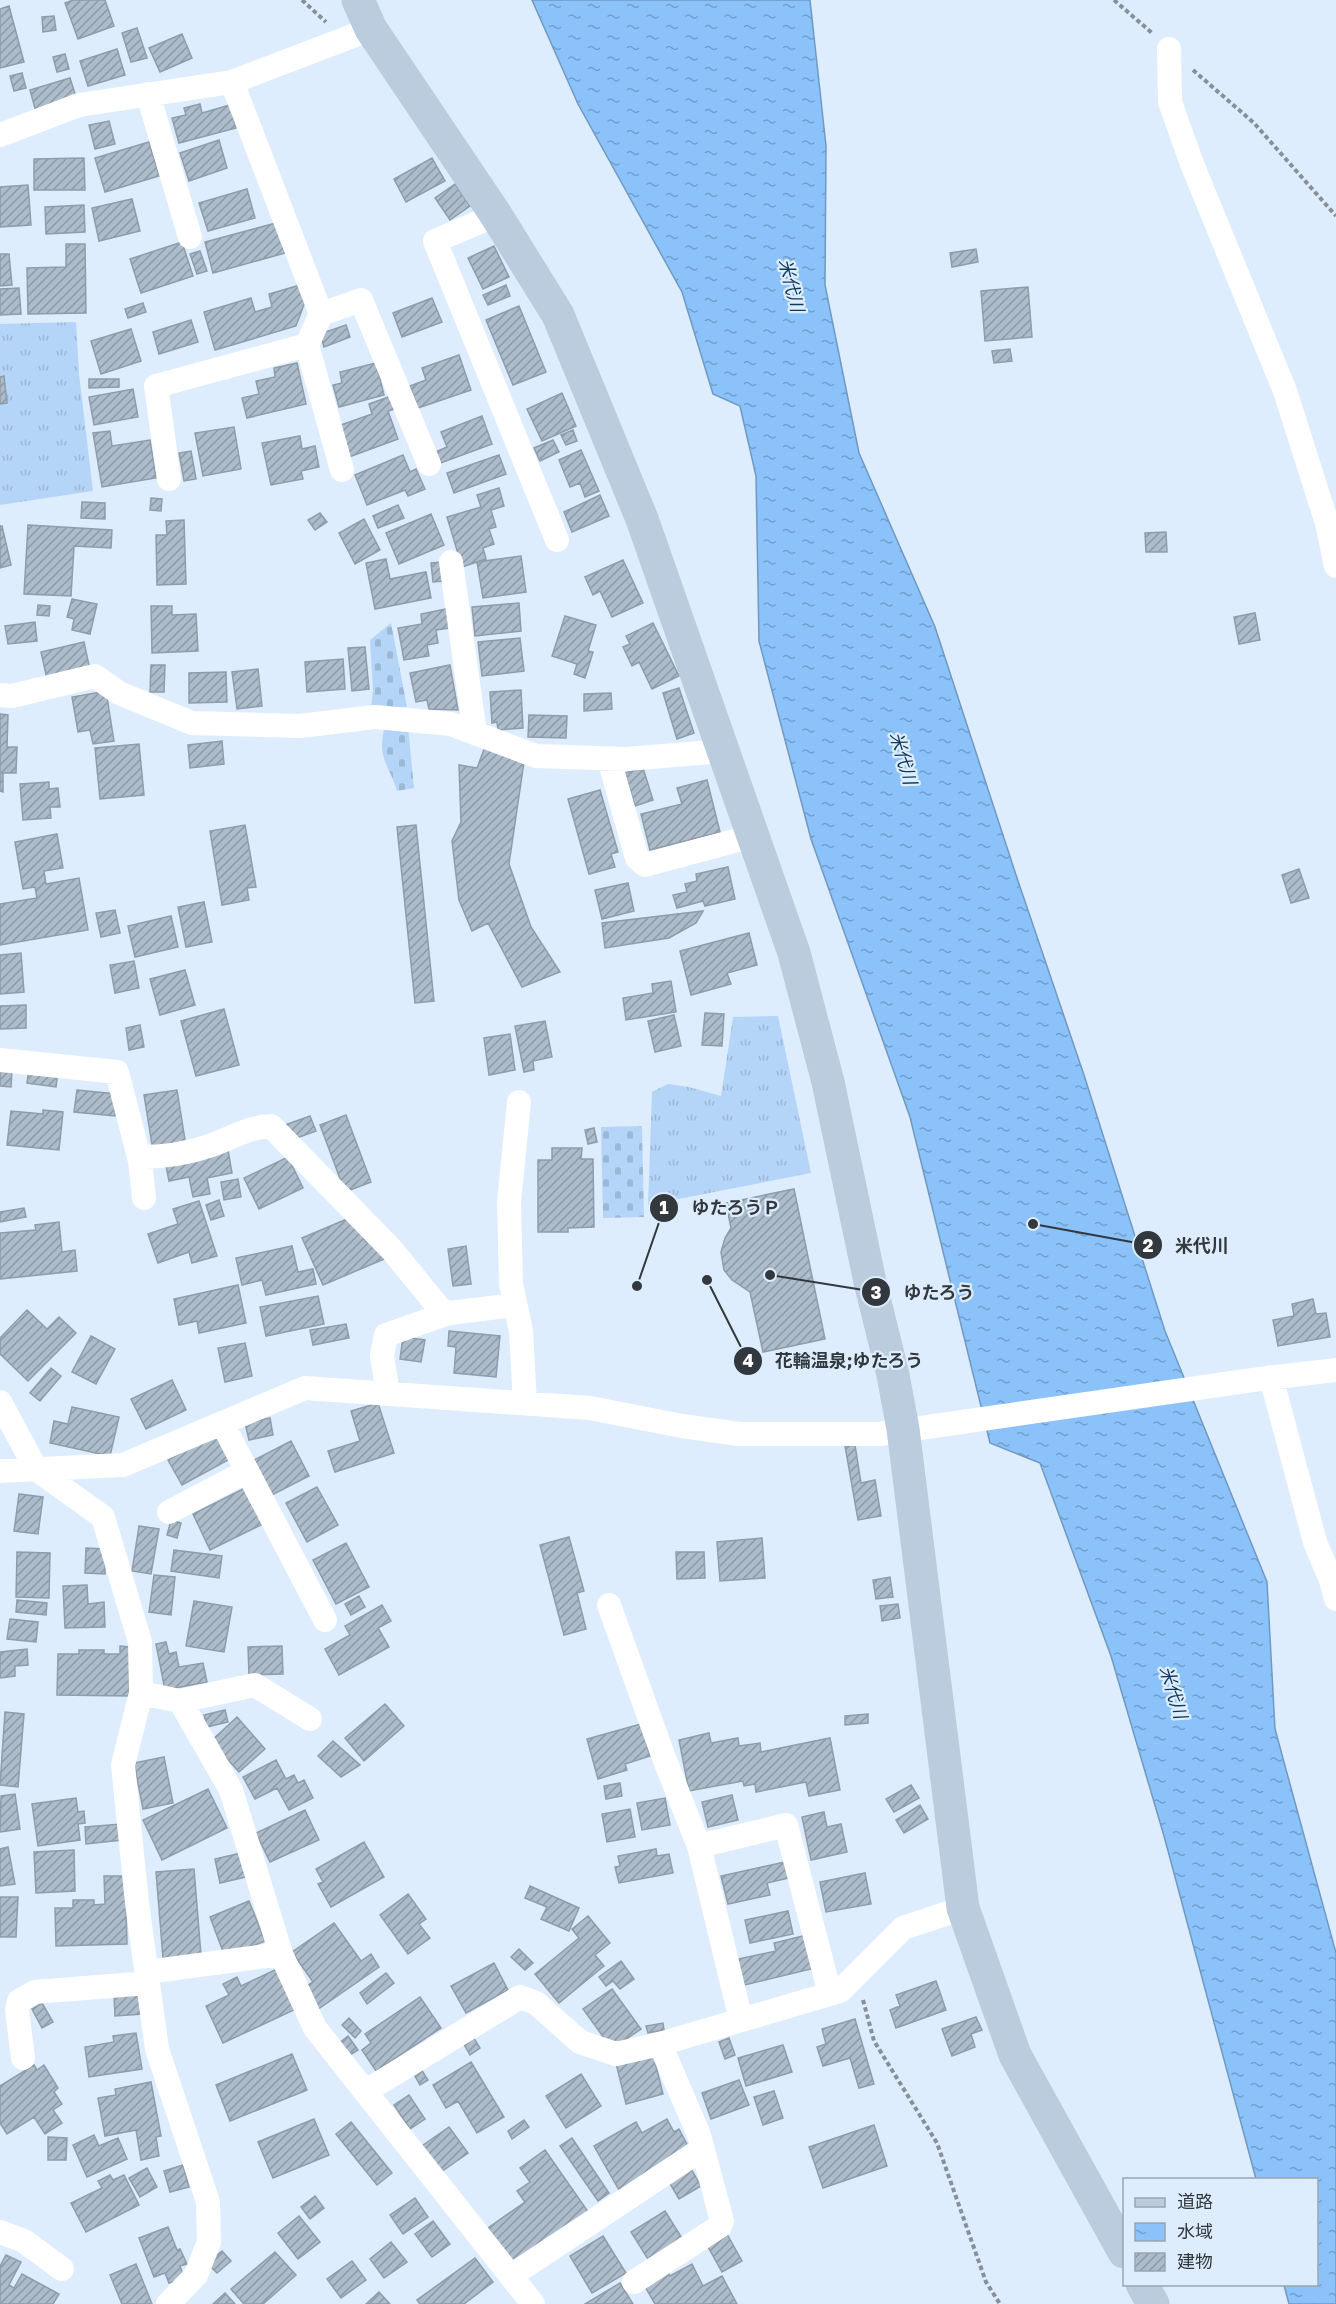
<svg xmlns="http://www.w3.org/2000/svg" width="1336" height="2304" viewBox="0 0 1336 2304" font-family="'Golos Text','Noto Sans JP',sans-serif">
<defs>
<pattern id="grass-tufts" width="24" height="20" patternUnits="userSpaceOnUse" patternTransform="scale(1.5)"><rect width="24" height="20" fill="#b4d5f7"/><path d="M3 7l-1-3M5 7V3M7 7l1-3M15 17l-1-3M17 17v-4M19 17l1-3" fill="none" stroke="#9bb8d5"/></pattern>
<pattern id="cemetery-stones" width="16" height="16" patternUnits="userSpaceOnUse" patternTransform="scale(1.5)"><rect width="16" height="16" fill="#b4d5f7"/><path d="M2 7V4a2 2 0 0 1 4 0v3zM10 15v-3a2 2 0 0 1 4 0v3z" fill="#9bb8d5"/></pattern>
<pattern id="water-ripples" width="26" height="14" patternUnits="userSpaceOnUse" patternTransform="scale(1.5)"><rect width="26" height="14" fill="#8ac2f9"/><path d="M2 4q2-2 4 0t4 0M15 11q2-2 4 0t4 0" fill="none" stroke="#719fcb"/></pattern>
<pattern id="building-hatch" width="6" height="6" patternUnits="userSpaceOnUse" patternTransform="scale(1.5)"><rect width="6" height="6" fill="#adbccb"/><path d="M-1 1l2-2M0 6l6-6M5 7l2-2" fill="none" stroke="#8d9aa6"/></pattern>
</defs>
<rect width="100%" height="100%" fill="#deedfd"/>
<path fill="url(#grass-tufts)" d="M76,322L79,374L93,491L0,505V324Z
M778,1016L811,1173L648,1205L652,1092L668,1084L689,1087L721,1096L733,1017Z"/>
<path fill="url(#cemetery-stones)" d="M391,623L407,707L371,708L373,690L370,640Z
M408,726L414,788L397,791C390,766 377,759 384,730Z
M642,1126L644,1217L603,1218L601,1127Z"/>
<path fill="url(#water-ripples)" stroke="#7099c1" stroke-width="1.5" d="M532,0H810L826,146L825,285L859,453L935,627L1016,875L1084,1075L1165,1331L1267,1582L1275,1729L1336,1953V2304H1289L1284,2285L1316,2284V2180L1256,2179L1164,1836L1111,1656L1040,1463L990,1443L910,1117L811,839L759,641L756,476L740,406L713,394L682,292L578,104Z"/>
<path fill="url(#building-hatch)" stroke="#8e9cab" stroke-width="1.5" d="M73,0H105L114,26L78,39L65,3Z
M9,6L24,62L0,68V9Z
M54,16L56,30L43,32L42,17Z
M137,28L147,58L131,62L122,33Z
M182,34L192,58L160,72L149,48Z
M117,49L125,75L88,86L80,61Z
M65,54L69,69L57,72L53,57Z
M22,73L26,88L14,91L10,76Z
M70,78L77,100L36,112L30,90Z
M200,104L202,113L230,105L236,128L179,143L172,118L186,115L184,108Z
M109,121L115,144L95,149L89,125Z
M219,140L227,168L189,181L180,153Z
M149,142L159,176L105,192L95,158Z
M84,158L85,190H34V159Z
M432,158L445,181L406,202L394,179Z
M455,184L470,206L450,220L435,198Z
M28,185L31,225L0,227V187Z
M247,189L255,218L208,231L199,203Z
M132,199L140,231L99,241L92,208Z
M84,205L85,232L46,234L45,207Z
M276,223L285,253L213,273L205,242Z
M182,242L193,276L141,293L130,259Z
M66,244H85L86,313L28,314L27,268L66,267Z
M494,246L509,277L483,289L468,258Z
M976,249L978,262L952,267L950,253Z
M200,251L207,271L197,274L190,254Z
M0,254H9L12,285L0,286Z
M300,285L305,302L296,326L215,350L204,312L251,298L255,312L272,307L269,294Z
M506,285L510,296L488,305L483,295Z
M1028,287L1032,337L985,341L981,291Z
M19,288L21,314L0,315V289Z
M432,298L442,322L402,337L393,313Z
M143,303L146,312L128,318L125,309Z
M519,306L546,372L513,385L486,320Z
M191,320L198,342L159,354L153,332Z
M346,325L350,337L324,347L320,334Z
M131,329L141,361L101,374L91,341Z
M1010,349L1012,361L994,363L992,351Z
M459,355L471,390L418,408L410,386L426,380L422,368Z
M297,363L306,404L247,418L242,398L259,394L256,381L275,377L274,368Z
M376,363L384,395L339,407L333,385L342,383L340,372Z
M4,376L7,403L0,404V377Z
M89,379H119V387L89,388Z
M133,389L138,417L94,425L89,397Z
M562,393L576,426L542,441L527,409Z
M391,396L395,409L388,411L398,439L349,457L338,426L372,414L369,404Z
M482,416L492,444L435,465L431,454L447,447L441,432Z
M234,427L241,469L203,476L195,433Z
M573,430L577,441L566,445L561,435Z
M110,431L112,446L150,440L156,478L102,487L93,433Z
M300,436L302,449L315,446L319,467L301,471L303,479L271,485L262,443Z
M553,440L559,452L540,461L534,448Z
M581,450L599,491L585,497L580,483L570,487L559,460Z
M191,451L196,479L184,481L179,453Z
M403,455L410,472L416,469L425,489L408,496L405,490L367,505L355,475Z
M499,455L506,474L454,493L447,473Z
M499,488L504,506L491,510L496,527L489,529L494,544L483,548L486,559L462,567L447,517L481,507L477,495Z
M600,495L609,516L572,532L564,512Z
M151,498L162,499L161,511L150,510Z
M82,502L105,503V519L81,518Z
M398,505L404,518L378,528L373,516Z
M320,513L327,522L315,530L308,520Z
M431,514L444,545L399,564L386,533Z
M364,519L380,550L355,564L339,533Z
M184,520L186,584L157,585L156,535H167L166,521Z
M28,525L112,530L111,548L74,546L71,596L24,594Z
M0,526H2L11,565L0,568Z
M1166,532L1167,552H1146L1145,533Z
M521,556L526,592L483,598L477,562Z
M386,559L390,579L426,572L431,598L375,609L366,563Z
M623,560L643,603L612,617L600,591L593,595L585,577Z
M442,562L444,581L433,582L431,563Z
M72,599L97,604L90,634L72,630L74,619L67,617Z
M519,603L521,631L475,636L472,607Z
M38,605L50,606L49,616L37,615Z
M151,606H172V615L196,614L198,651L152,653Z
M446,609L449,628L436,630L438,643L427,645L429,656L404,660L398,628L422,624L421,614Z
M1255,613L1260,640L1239,644L1234,617Z
M565,616L596,625L588,651L593,652L585,678L574,674L577,664L552,656Z
M35,622L37,641L8,644L5,626Z
M653,623L679,676L652,689L639,662L632,666L623,647L630,644L626,636Z
M520,638L524,671L482,676L478,642Z
M84,642L90,670L47,679L41,652Z
M365,647L369,689L352,691L348,648Z
M343,659L345,689L307,692L305,662Z
M151,665H165L164,692H150Z
M450,665L458,710L429,709L427,700L416,702L410,673Z
M258,669L262,706L237,709L232,672Z
M226,672L227,702L189,703V673Z
M679,688L694,733L677,739L663,693Z
M521,690L523,728L498,730L497,722L492,723L490,692Z
M106,691L114,741L93,744L90,730L78,732L72,697Z
M611,693L612,709L584,711V694Z
M0,714L8,715L7,747H17L16,773H3V792L0,791Z
M529,715L567,716L566,738L528,737Z
M222,741L224,764L190,768L188,745Z
M139,744L144,795L100,799L95,748Z
M485,747L524,762L509,864L531,927L560,972L522,987L488,923L472,931L459,900L452,841L461,822L459,765L477,768Z
M643,768L653,800L635,806L625,773Z
M707,780L720,832L650,850L641,814L682,804L677,788Z
M49,782V789L58,788L60,807H50L51,818L23,820L20,784Z
M600,790L618,852L611,854L615,867L589,874L568,799Z
M245,825L256,887L247,888L249,900L222,905L210,831Z
M416,825L434,1001L415,1003L397,827Z
M57,834L63,868L44,871L46,884L79,878L88,930L0,945V904L37,898L35,887L23,889L15,842Z
M728,867L735,899L705,906L703,901L677,908L673,895L687,892L685,884L697,881L696,874Z
M1299,869L1309,898L1291,903L1282,875Z
M628,883L634,911L602,919L595,890Z
M204,902L212,942L186,947L178,907Z
M115,910L120,933L101,937L96,913Z
M703,911L696,923L669,938L605,948L602,923Z
M171,916L178,947L135,957L128,926Z
M749,933L757,965L727,973L731,984L691,995L680,951Z
M21,953L24,992L0,994V955Z
M134,961L139,988L115,993L110,965Z
M185,970L195,1005L160,1015L150,979Z
M671,981L676,1012L626,1020L623,998L653,993L652,984Z
M26,1005V1028L0,1029V1006Z
M224,1009L239,1065L196,1076L181,1021Z
M705,1013L724,1014L722,1046L702,1045Z
M674,1015L681,1046L655,1052L648,1021Z
M545,1021L552,1057L533,1061L534,1070L524,1072L515,1026Z
M140,1025L144,1047L129,1050L126,1028Z
M510,1034L515,1070L489,1075L484,1038Z
M29,1067L58,1071L56,1087L27,1083Z
M0,1068L12,1069L11,1087L0,1086Z
M77,1090L117,1094L115,1116L74,1112Z
M177,1090L186,1146L153,1151L144,1095Z
M43,1110L63,1112L59,1150L7,1145L11,1111L43,1114Z
M346,1115L371,1182L345,1192L320,1125Z
M310,1116L316,1131L291,1140L285,1125Z
M594,1128L597,1142L588,1144L585,1130Z
M552,1148H582L581,1159H593L594,1227L568,1228V1232H538V1160H552Z
M228,1150L232,1173L207,1178L210,1194L193,1197L189,1177L169,1181L165,1161Z
M288,1157L303,1188L259,1209L244,1178Z
M238,1179L241,1197L224,1200L221,1182Z
M794,1189L825,1339L763,1352L750,1292L732,1280L724,1270L721,1252L725,1238L731,1228L726,1203Z
M219,1200L224,1216L211,1220L206,1205Z
M199,1201L217,1256L192,1263L189,1252L158,1263L148,1234L178,1224L173,1209Z
M24,1208L26,1217L0,1222V1212Z
M354,1216L366,1242L375,1239L384,1259L323,1285L302,1238Z
M59,1222L62,1252L75,1250L77,1271L0,1279V1233L36,1230L35,1225Z
M292,1246L298,1272L313,1269L316,1284L266,1295L262,1280L242,1285L236,1258Z
M466,1246L471,1284L453,1286L448,1249Z
M238,1285L246,1323L199,1333L197,1321L179,1325L174,1299Z
M318,1296L324,1324L266,1336L260,1307Z
M1313,1299L1316,1314L1326,1313L1330,1337L1278,1346L1273,1320L1294,1316L1292,1304Z
M27,1310L47,1329L59,1317L76,1333L28,1381L0,1354V1338Z
M346,1324L349,1338L313,1345L310,1330Z
M449,1331L500,1336L496,1377L454,1373L456,1347L448,1346Z
M91,1336L115,1349L96,1384L72,1372Z
M403,1337L425,1340L421,1362L400,1359Z
M245,1343L252,1376L225,1382L218,1348Z
M51,1368L61,1376L40,1401L30,1393Z
M172,1380L186,1410L146,1429L131,1399Z
M378,1403L394,1453L335,1472L328,1451L360,1441L351,1411Z
M72,1407L119,1417L110,1456L50,1443L54,1421L68,1424Z
M270,1418L273,1435L249,1440L245,1423Z
M215,1433L230,1459L182,1485L168,1460Z
M291,1441L309,1476L270,1496L252,1461Z
M855,1445L861,1483L875,1480L881,1516L858,1520L845,1446Z
M317,1487L338,1525L307,1542L286,1503Z
M245,1488L263,1524L210,1550L193,1514Z
M19,1494L43,1497L38,1534L14,1531Z
M171,1520L181,1523L177,1538L167,1535Z
M139,1526L159,1529L151,1574L132,1571Z
M569,1537L584,1591L577,1593L586,1629L564,1635L540,1545Z
M762,1538L765,1578L720,1581L717,1542Z
M346,1543L369,1587L336,1604L313,1560Z
M86,1548L105,1549V1574L85,1573Z
M174,1550L222,1556L219,1578L171,1571Z
M17,1552L50,1553L49,1598L16,1597Z
M676,1552H704L705,1578L677,1579Z
M154,1575L175,1577L171,1615L149,1612Z
M890,1577L893,1597L876,1599L873,1580Z
M87,1585L88,1604L104,1602L105,1627L65,1628L63,1586Z
M359,1596L365,1607L351,1615L345,1604Z
M17,1600L47,1603L46,1615L16,1612Z
M194,1601L232,1607L224,1652L186,1646Z
M898,1604L900,1618L882,1621L880,1606Z
M382,1605L391,1621L378,1628L389,1647L339,1675L325,1649L350,1635L345,1626Z
M10,1619L38,1622L36,1642L7,1639Z
M166,1642L169,1654L176,1652L179,1667L203,1663L207,1682L165,1690L156,1644Z
M120,1646L130,1647L129,1696L57,1695L58,1654H79V1650H104V1654H120Z
M282,1646L283,1674L249,1675L248,1647Z
M27,1649L28,1665L15,1666V1676L0,1678V1652Z
M385,1704L404,1726L364,1761L345,1738Z
M225,1710L228,1722L207,1727L204,1715Z
M5,1712L24,1714L18,1787L0,1785Z
M868,1714V1723L845,1725V1716Z
M237,1717L265,1749L239,1772L211,1741Z
M641,1724L650,1756L625,1764L627,1770L598,1779L587,1739Z
M709,1733L711,1743L738,1738L739,1746L760,1743L761,1752L830,1738L840,1790L809,1796L806,1782L756,1792L755,1784L744,1786L743,1781L689,1791L679,1740Z
M333,1741L360,1765L341,1777L318,1756Z
M164,1757L173,1803L143,1809L134,1763Z
M276,1760L286,1779L294,1775L298,1783L304,1780L313,1798L289,1810L277,1788L255,1799L243,1777Z
M620,1783L622,1796L606,1799L604,1786Z
M911,1785L919,1798L894,1812L886,1799Z
M208,1789L227,1828L162,1860L143,1820Z
M15,1794L20,1829L0,1832L1,1796Z
M732,1795L738,1820L708,1827L702,1802Z
M76,1798L78,1812L84,1811L85,1823L78,1824L80,1840L38,1846L32,1804Z
M665,1798L670,1825L642,1830L637,1803Z
M920,1805L928,1819L904,1833L896,1820Z
M630,1809L635,1837L607,1842L602,1814Z
M305,1810L319,1840L270,1862L256,1833Z
M824,1812L827,1827L841,1824L847,1852L811,1860L802,1817Z
M121,1824L122,1840L86,1844L85,1827Z
M364,1842L384,1877L331,1907L318,1884L323,1882L316,1869Z
M8,1847L15,1884L0,1886V1849Z
M656,1849L657,1856L669,1854L673,1873L619,1883L615,1867L620,1866L618,1856Z
M74,1850L75,1891L36,1893L34,1852Z
M241,1853L246,1877L220,1883L215,1859Z
M785,1862L789,1878L767,1883L770,1895L728,1904L721,1876Z
M194,1869L201,1955L163,1958L156,1872Z
M865,1873L871,1904L826,1912L820,1882Z
M104,1876H125L127,1944L56,1946L55,1908H73V1900H94V1905L105,1904Z
M530,1886L579,1908L569,1931L541,1919L547,1907L525,1898Z
M408,1894L426,1919L419,1924L430,1938L408,1954L380,1915Z
M0,1897H18L16,1937H0Z
M249,1901L265,1941L225,1957L210,1917Z
M788,1911L793,1934L750,1943L745,1920Z
M588,1916L610,1943L595,1955L604,1966L559,2003L535,1974L579,1938L572,1929Z
M334,1923L361,1961L371,1954L379,1967L317,2010L302,1989L313,1982L292,1952Z
M807,1935L815,1968L744,1985L738,1959L776,1951L774,1943Z
M519,1949L533,1963L525,1970L511,1957Z
M621,1961L634,1979L620,1989L613,1981L606,1986L599,1977Z
M494,1963L508,1990L466,2013L451,1986Z
M277,1969L296,2009L223,2043L206,2006L229,1995L223,1984L237,1977L241,1986Z
M386,1973L394,1983L367,2004L360,1993Z
M936,1981L946,2010L896,2028L890,2010L900,2006L896,1995Z
M612,1989L641,2029L612,2049L583,2009Z
M141,1994L143,2014L115,2016L114,1996Z
M420,1997L441,2028L376,2071L362,2050L371,2043L365,2034Z
M42,2003L53,2022L42,2028L32,2009Z
M976,2017L982,2030L971,2034L975,2047L952,2056L942,2029Z
M349,2018L361,2031L355,2038L342,2025Z
M855,2019L874,2084L859,2088L850,2058L823,2066L817,2047L826,2044L822,2029Z
M663,2023L664,2030L648,2033L646,2026Z
M136,2033L142,2069L89,2077L85,2047L114,2042L113,2036Z
M472,2035L480,2048L470,2055L462,2041Z
M348,2036L358,2050L347,2057L338,2044Z
M729,2038L735,2055L725,2059L719,2042Z
M783,2045L792,2072L746,2086L738,2058Z
M292,2054L307,2090L230,2121L216,2085Z
M653,2054L663,2094L626,2104L616,2063Z
M471,2062L504,2117L477,2133L458,2101L446,2108L433,2085Z
M34,2065L37,2070L44,2065L58,2088L54,2092L62,2104L53,2110L62,2123L45,2134L34,2117L7,2134L0,2123V2086Z
M419,2066L428,2080L420,2085L412,2071Z
M581,2074L601,2106L566,2128L546,2096Z
M739,2080L749,2105L711,2119L702,2093Z
M151,2082L161,2136L156,2137L159,2156L141,2160L136,2130L105,2136L98,2098L116,2095L115,2089Z
M774,2091L783,2118L763,2125L754,2097Z
M409,2095L425,2119L410,2129L394,2105Z
M314,2119L329,2155L273,2178L258,2142Z
M667,2119L674,2132L679,2129L690,2150L619,2190L594,2146L636,2122L642,2133Z
M524,2120L529,2127L512,2139L508,2131Z
M351,2122L392,2173L377,2185L336,2134Z
M874,2125L887,2166L823,2188L809,2147Z
M449,2127L468,2153L441,2172L422,2146Z
M94,2135L99,2146L118,2138L127,2159L87,2177L73,2145Z
M48,2137L67,2138L66,2160H48Z
M572,2138L609,2193L598,2201L560,2146Z
M545,2150L589,2213L514,2265L488,2228L525,2202L517,2191L530,2182L520,2168Z
M183,2165L189,2187L170,2192L164,2171Z
M147,2168L157,2187L140,2197L129,2178Z
M691,2169L701,2186L679,2199L669,2182Z
M110,2175L113,2180L124,2175L139,2205L86,2232L71,2203L102,2188L98,2181Z
M315,2196L324,2208L310,2219L301,2207Z
M415,2198L428,2217L403,2234L390,2215Z
M665,2211L685,2243L651,2264L631,2232Z
M299,2216L320,2242L298,2259L278,2233Z
M433,2221L450,2244L432,2257L415,2234Z
M168,2227L177,2250L180,2249L187,2264L180,2266L184,2278L169,2283L165,2273L154,2277L139,2238Z
M727,2234L742,2261L722,2272L707,2245Z
M603,2236L626,2273L592,2293L570,2256Z
M391,2242L407,2262L384,2278L370,2259Z
M222,2251L231,2261L217,2273L207,2263Z
M275,2252L296,2275L263,2304H244L231,2289Z
M6,2255L21,2262L9,2285L14,2288L22,2274L59,2294L53,2304H0V2266Z
M475,2258L493,2282L464,2304H420L417,2300Z
M352,2261L366,2280L341,2298L327,2279Z
M136,2264L152,2304H122L110,2275Z
M692,2264L703,2286L722,2276L737,2304H655L644,2285L668,2272L670,2276Z
M620,2283L633,2304H585Z
M379,2292L390,2304H366Z
M225,2293L235,2304H213Z"/>
<g fill="none" stroke-linecap="round" stroke-linejoin="round">
<path stroke="#86909b" stroke-width="4" stroke-dasharray="4.5 3" stroke-linecap="butt" d="M302,0L326,22
M1114,0L1152,33
M1193,70L1254,123L1336,216
M863,2000L874,2041L937,2143L986,2282L1000,2304"/>
<path stroke="#fff" stroke-width="24" d="M1169,49L1170,102L1192,164L1285,391L1327,523L1336,566
M232,82L321,314L361,300L429,464
M148,94L190,237
M0,135L79,105L232,82L371,29
M496,215L435,241L557,540
M307,345L342,470
M169,479L156,386L307,345L321,314
M451,562L475,733
M0,695L12,696L95,676L119,693L192,723L300,726L375,717L451,724L536,756L627,759L723,751
M609,759L637,858L645,865L753,836
M0,1060L117,1072L140,1161L144,1198
M519,1102L509,1202L511,1284L521,1331L525,1403
M139,1157C163,1157 186,1154 209,1146C230,1139 248,1127 271,1126L392,1250L440,1309L449,1313L515,1305
M1271,1377L1315,1542L1331,1580L1336,1599
M388,1394L382,1356L386,1335L449,1313
M0,1402L36,1469L103,1517L140,1642L141,1693L180,1701L255,1685L310,1719
M222,1423L325,1620
M0,1471L123,1465L305,1388L590,1408L682,1426L739,1434H879L1253,1380L1336,1370
M169,1512L247,1471
M609,1605L664,1758L699,1846L741,2020
M141,1693L123,1765L137,1903L157,2049L208,2202L209,2242L196,2275L168,2304
M180,1701L231,1790L281,1954L315,2028L533,2304
M699,1846L786,1825L830,1994
M147,1972L281,1954
M23,2058L17,2010L19,2001L35,1992L148,1983
M366,2091L520,1997L536,2003L580,2042L616,2054L660,2044L840,1991L903,1928L963,1908
M0,2232L24,2241L62,2269
M512,2275L702,2149
M634,2282L720,2226L722,2221L699,2135L660,2044"/>
<path stroke="#baccde" stroke-width="33" d="M358,0L371,29L496,215L558,315L642,519L794,953L828,1082L870,1282L893,1375L903,1429L963,1908L1015,2055L1124,2252
M1142,2284L1153,2304"/>
</g>
<g text-anchor="middle" dominant-baseline="central" stroke-width="4.5" stroke-linejoin="round" paint-order="stroke">
<g font-size="18" font-style="italic" fill="#10395c" stroke="#deedfd">
<text transform="translate(792 285) rotate(76)">米代川</text>
<text transform="translate(904 758) rotate(74)">米代川</text>
<text transform="translate(1174 1692) rotate(73)">米代川</text>
</g>
</g>
<path fill="none" stroke="#32383e" stroke-width="2" d="M637 1286L664 1208M1033 1224L1148 1245M770 1275L876 1292M707 1280L748 1361"/>
<g fill="#32383e" stroke="#deedfd" stroke-width="2">
<circle cx="637" cy="1286" r="6"/>
<circle cx="1033" cy="1224" r="6"/>
<circle cx="770" cy="1275" r="6"/>
<circle cx="707" cy="1280" r="6"/>
<circle cx="664" cy="1208" r="15"/>
<circle cx="1148" cy="1245" r="15"/>
<circle cx="876" cy="1292" r="15"/>
<circle cx="748" cy="1361" r="15"/>
</g>
<g font-size="18" text-anchor="middle" font-weight="bold" fill="#fff">
<text x="664" y="1214">1</text>
<text x="1148" y="1252">2</text>
<text x="876" y="1299">3</text>
<text x="748" y="1367">4</text>
</g>
<g font-size="18" text-anchor="middle" font-weight="bold" fill="#32383e" stroke="#deedfd" stroke-width="4.5" stroke-linejoin="round" paint-order="stroke">
<text x="736" y="1214">ゆたろうＰ</text>
<text x="1202" y="1252">米代川</text>
<text x="939" y="1299">ゆたろう</text>
<text x="849" y="1367">花輪温泉;ゆたろう</text>
</g>
<rect x="1123" y="2178" width="195" height="108" fill="#deedfd" stroke="#99a5b1" stroke-width="1.5"/>
<rect x="1135" y="2198" width="30" height="9" fill="#baccde" stroke="#99a5b1" stroke-width="1.5"/>
<text x="1177" y="2208" font-size="18" fill="#32383e">道路</text>
<rect x="1135" y="2223" width="30" height="18" fill="url(#water-ripples)" stroke="#99a5b1" stroke-width="1.5"/>
<text x="1177" y="2238" font-size="18" fill="#32383e">水域</text>
<rect x="1135" y="2253" width="30" height="18" fill="url(#building-hatch)" stroke="#99a5b1" stroke-width="1.5"/>
<text x="1177" y="2268" font-size="18" fill="#32383e">建物</text>
</svg>
